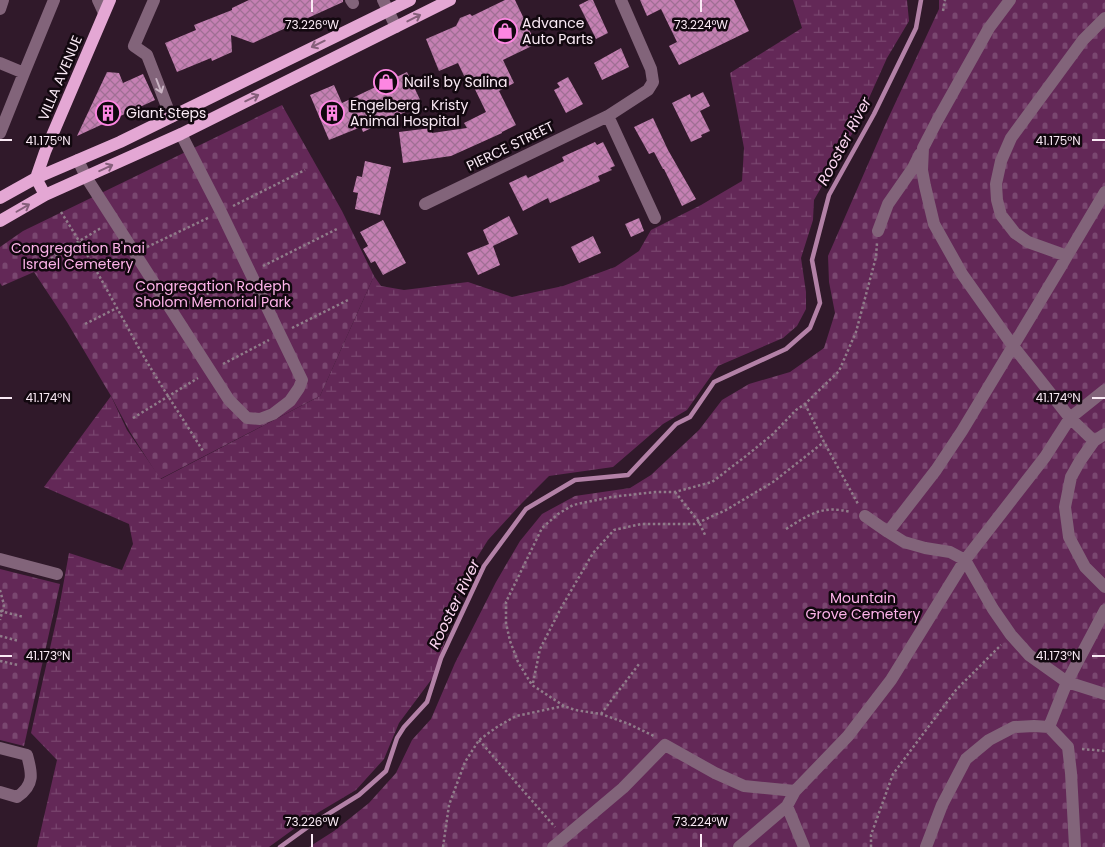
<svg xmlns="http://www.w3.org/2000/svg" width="1105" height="847" viewBox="0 0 1105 847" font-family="Poppins,sans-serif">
<defs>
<pattern id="wetland-marsh" width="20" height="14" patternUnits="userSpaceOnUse" patternTransform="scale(1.25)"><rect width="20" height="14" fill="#632857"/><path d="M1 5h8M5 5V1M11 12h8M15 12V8" fill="none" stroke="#7a4770"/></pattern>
<pattern id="cemetery-stones" width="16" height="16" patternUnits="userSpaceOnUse" patternTransform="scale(1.25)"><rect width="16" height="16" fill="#632857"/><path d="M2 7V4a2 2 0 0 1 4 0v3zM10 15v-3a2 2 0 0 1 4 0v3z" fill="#7a4770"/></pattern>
<pattern id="building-cross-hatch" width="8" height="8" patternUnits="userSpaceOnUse" patternTransform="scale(1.25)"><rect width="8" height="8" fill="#c580b3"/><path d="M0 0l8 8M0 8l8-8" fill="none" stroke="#a06f94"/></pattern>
</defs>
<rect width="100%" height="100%" fill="#30192a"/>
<path fill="url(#wetland-marsh)" d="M793,0H907L909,21L887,58L856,127L814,200L813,220L801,258L806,292V309L797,326L783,338L718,366L687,410L663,424L613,467L549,476L521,504L488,540L468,572L455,609L434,676L399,723L384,759L356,790L309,818L269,847H37L57,760L31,733L59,608L69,553L122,570L133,544L129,524L44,487L111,396L127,430L161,479L320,396L374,276L381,286L404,290L468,282L512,297L563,286L615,267L639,251L651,230L701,205L742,181L744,148L730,73L802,28Z"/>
<path fill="url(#cemetery-stones)" d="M939,0H1105V847H309L334,831L369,803L396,773L412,740L431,719L455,663L496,582L520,541L542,514L575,496L630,488L651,475L699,430L722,400L749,384L790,372L824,348L835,313L829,282L828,256L886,123L939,9Z
M282,105L342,211L374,276L320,396L160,479L130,432L111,396L67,322L34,272L2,286L0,283V247L23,231Z
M0,569L60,584L24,746L0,740Z"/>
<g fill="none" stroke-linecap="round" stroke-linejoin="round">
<path stroke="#b381a7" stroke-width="4.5" d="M280,847L312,824L359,795L386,771L397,738L404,727L427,702L441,658L484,566L526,509L575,480L628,475L676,424L690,417L714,382L786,349L810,328L820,303L812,260L829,195L874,114L916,28L921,0"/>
</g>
<path fill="url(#building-cross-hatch)" d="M249,0H343V2L253,43L231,35L232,52L212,61L211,58L177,72L165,43L196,30L194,25L232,10V8Z
M505,0H515L536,44L503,60L514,83L499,91L516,125L502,132V133L451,156L403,163L399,132L431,128L432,133L467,128L464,123L486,112L470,79L466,80L458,63L439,71L426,39L456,26L460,18L470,14L472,16Z
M589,0H593L608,33L596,39L579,5Z
M640,0H734L749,31L679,65L669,46L677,42L661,9L647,16Z
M621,48L629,67L602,80L594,63Z
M107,72L119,73L123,83L143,74L155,100L77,136Z
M407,72L422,104L363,132L361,127L329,140L310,95L334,85L342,103Z
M568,77L583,104L566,113L554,90L560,87L557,83Z
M703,92L710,106L700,111L710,131L701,135L702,137L691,142L672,103L690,94L691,98Z
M653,118L668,150L696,199L682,206L664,169H663L654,152L649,154L634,127Z
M595,142L597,145L603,142L615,166L610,168L612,170L598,176L600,181L550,203L548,198L523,211L509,183L526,175L528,178L564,161L562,157Z
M365,161L391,167L380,215L355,209L358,193L353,192L357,176L362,177Z
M509,216L518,234L493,246L500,265L478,275L467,253L489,244L483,230Z
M639,218L644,231L631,237L625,224Z
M383,220L406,263L383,275L375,261L371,263L363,249L368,246L360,232Z
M593,236L601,253L579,263L571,247Z"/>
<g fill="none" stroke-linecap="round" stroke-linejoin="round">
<path stroke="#907c8a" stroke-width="2.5" stroke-dasharray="2.5 2.5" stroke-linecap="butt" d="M943,11L945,0
M233,206L305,170
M61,212C88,254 111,297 135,341C156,379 180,414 203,451
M147,247L210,217
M38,266L101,228
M263,266L337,229
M184,305L238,279
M85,324L117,308
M292,328L348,300
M223,364L269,340
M805,404L824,442L858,504
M133,418L198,378
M675,492L699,522L706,537
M786,529C810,514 822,505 851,512
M0,590L4,605L0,620
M0,611L24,617
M0,636L19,641
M0,661L18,665
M533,683L540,649L561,608L593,553L614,530L641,524H695L726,510L773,482L824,442
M564,706L532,685L518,662L510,641L506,623V602L542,528L558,514L573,505L611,497L655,492H675L712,482L746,456L773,434L796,410L805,404L839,371L856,332L876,257L877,243
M601,714L639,664
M479,740L555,827
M1082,749L1105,751
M443,847L449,805L465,762L479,740L497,727L516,716L564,706L575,710L601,714L629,724L654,736
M871,847V835L893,774L956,690L1001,645"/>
<path stroke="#82647a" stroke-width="12" d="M98,0L104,13
M154,0L134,46L147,55L171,117
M351,0L353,3
M383,0L396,27
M621,0L651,69L653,82L648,90L608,116L655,218
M1010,0L989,28L937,121L923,148L922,170L925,186L934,224L962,274L1013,346L1070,418L1105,390
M0,9L3,0
M1105,18L1083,40L1011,138L1001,161L996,184L997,200L1001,215L1015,233L1028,242L1067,256L1105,192
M0,63L24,73L54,0
M0,133L24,73
M78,160L86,177L229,400L247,418L260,419L273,414L290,401L299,388L302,380L221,212L181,134
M425,204L608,116
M878,231L888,204L913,168L920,154
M1067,256L1060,268L962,431L936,470L888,532L904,542L925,548L950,552L965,560L993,609L1011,635L1029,655L1067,682L1105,694
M1105,434L1094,441L1080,461L1071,477L1065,507L1069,537L1085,567L1105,587
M865,516L888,532
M0,559L57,574
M1049,727L1067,682L1105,610
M0,748L27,755C32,773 35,785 17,797L0,792
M787,806L804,847
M553,847L623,788L665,745L715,773L744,786L795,791
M739,847L787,806L795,791L848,736L891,680L965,560L1045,457L1070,418L1094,441
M926,847L942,805L966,759L989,740L1014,727L1034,726L1049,727L1068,747L1071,773L1075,847"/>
<path stroke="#e4a7d4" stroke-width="12" d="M45,195L36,178L45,152L110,0
M0,198L36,178L120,142L410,0
M0,221L45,195L181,134L450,0"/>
</g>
<defs><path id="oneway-shaft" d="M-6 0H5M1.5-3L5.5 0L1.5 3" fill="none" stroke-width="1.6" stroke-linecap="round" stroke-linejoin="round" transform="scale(1.25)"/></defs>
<g stroke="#865f7b">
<use href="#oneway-shaft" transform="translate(414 18) rotate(-27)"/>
<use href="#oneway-shaft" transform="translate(318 44) rotate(154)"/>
<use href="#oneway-shaft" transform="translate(252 98) rotate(-26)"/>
<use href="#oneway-shaft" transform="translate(106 168) rotate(-25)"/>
<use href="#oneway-shaft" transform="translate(23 208) rotate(-30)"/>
</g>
<use stroke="#cab4c4" href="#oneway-shaft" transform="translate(159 86) rotate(69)"/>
<path fill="none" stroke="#faeaf5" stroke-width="2" d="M312,0V12M701,0V12M0,140H12M1092,140H1105M0,398H12M1092,398H1105M0,656H12M1092,656H1105M312,834V847M701,834V847"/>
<defs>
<symbol id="shop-ring" viewBox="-11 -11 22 22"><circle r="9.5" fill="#12080f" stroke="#fd86e2" stroke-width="1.5"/><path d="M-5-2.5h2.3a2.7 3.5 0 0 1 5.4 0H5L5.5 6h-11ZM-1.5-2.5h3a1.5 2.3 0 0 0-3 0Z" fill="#fd86e2"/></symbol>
<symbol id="building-ring" viewBox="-11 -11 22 22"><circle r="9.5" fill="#12080f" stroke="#fd86e2" stroke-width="1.5"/><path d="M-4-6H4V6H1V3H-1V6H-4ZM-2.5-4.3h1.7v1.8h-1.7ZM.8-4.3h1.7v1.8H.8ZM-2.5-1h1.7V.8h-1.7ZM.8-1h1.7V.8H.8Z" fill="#fd86e2"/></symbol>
</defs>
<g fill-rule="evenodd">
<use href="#shop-ring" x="491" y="17" width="28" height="28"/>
<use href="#shop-ring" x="372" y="68" width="28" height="28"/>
<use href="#building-ring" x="94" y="99" width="28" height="28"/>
<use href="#building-ring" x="318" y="99" width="28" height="28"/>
</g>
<g text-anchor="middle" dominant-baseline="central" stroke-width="5" stroke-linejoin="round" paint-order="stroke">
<g font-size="14" fill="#faeaf5" stroke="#12080f" text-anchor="start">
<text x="522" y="23">Advance<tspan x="522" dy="16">Auto Parts</tspan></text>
<text x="404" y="82">Nail's by Salina</text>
<text x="350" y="105">Engelberg . Kristy<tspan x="350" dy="16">Animal Hospital</tspan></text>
<text x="126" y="113">Giant Steps</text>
</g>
<g font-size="14" fill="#faeaf5" stroke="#12080f">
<text transform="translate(60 78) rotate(-67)">VILLA AVENUE</text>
<text transform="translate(510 146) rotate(-26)">PIERCE STREET</text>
</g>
<g font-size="14" fill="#feb3ea" stroke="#12080f">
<text x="78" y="248">Congregation B'nai<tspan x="78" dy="16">Israel Cemetery</tspan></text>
<text x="213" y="286">Congregation Rodeph<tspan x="213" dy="16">Sholom Memorial Park</tspan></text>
<text x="863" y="598">Mountain<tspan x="863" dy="16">Grove Cemetery</tspan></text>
</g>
<g font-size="15" font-style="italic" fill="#fcd6f1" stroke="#12080f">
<text transform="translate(844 141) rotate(-62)">Rooster River</text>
<text transform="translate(454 604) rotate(-64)">Rooster River</text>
</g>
</g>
<g font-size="12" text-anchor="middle" fill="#faeaf5" stroke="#12080f" stroke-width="5" stroke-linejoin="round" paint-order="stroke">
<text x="312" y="29">73.226°W</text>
<text x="701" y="29">73.224°W</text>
<text x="48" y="145">41.175°N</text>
<text x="1058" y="145">41.175°N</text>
<text x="48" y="402">41.174°N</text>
<text x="1058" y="402">41.174°N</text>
<text x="48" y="660">41.173°N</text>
<text x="1058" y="660">41.173°N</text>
<text x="312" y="826">73.226°W</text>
<text x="701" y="826">73.224°W</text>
</g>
</svg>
